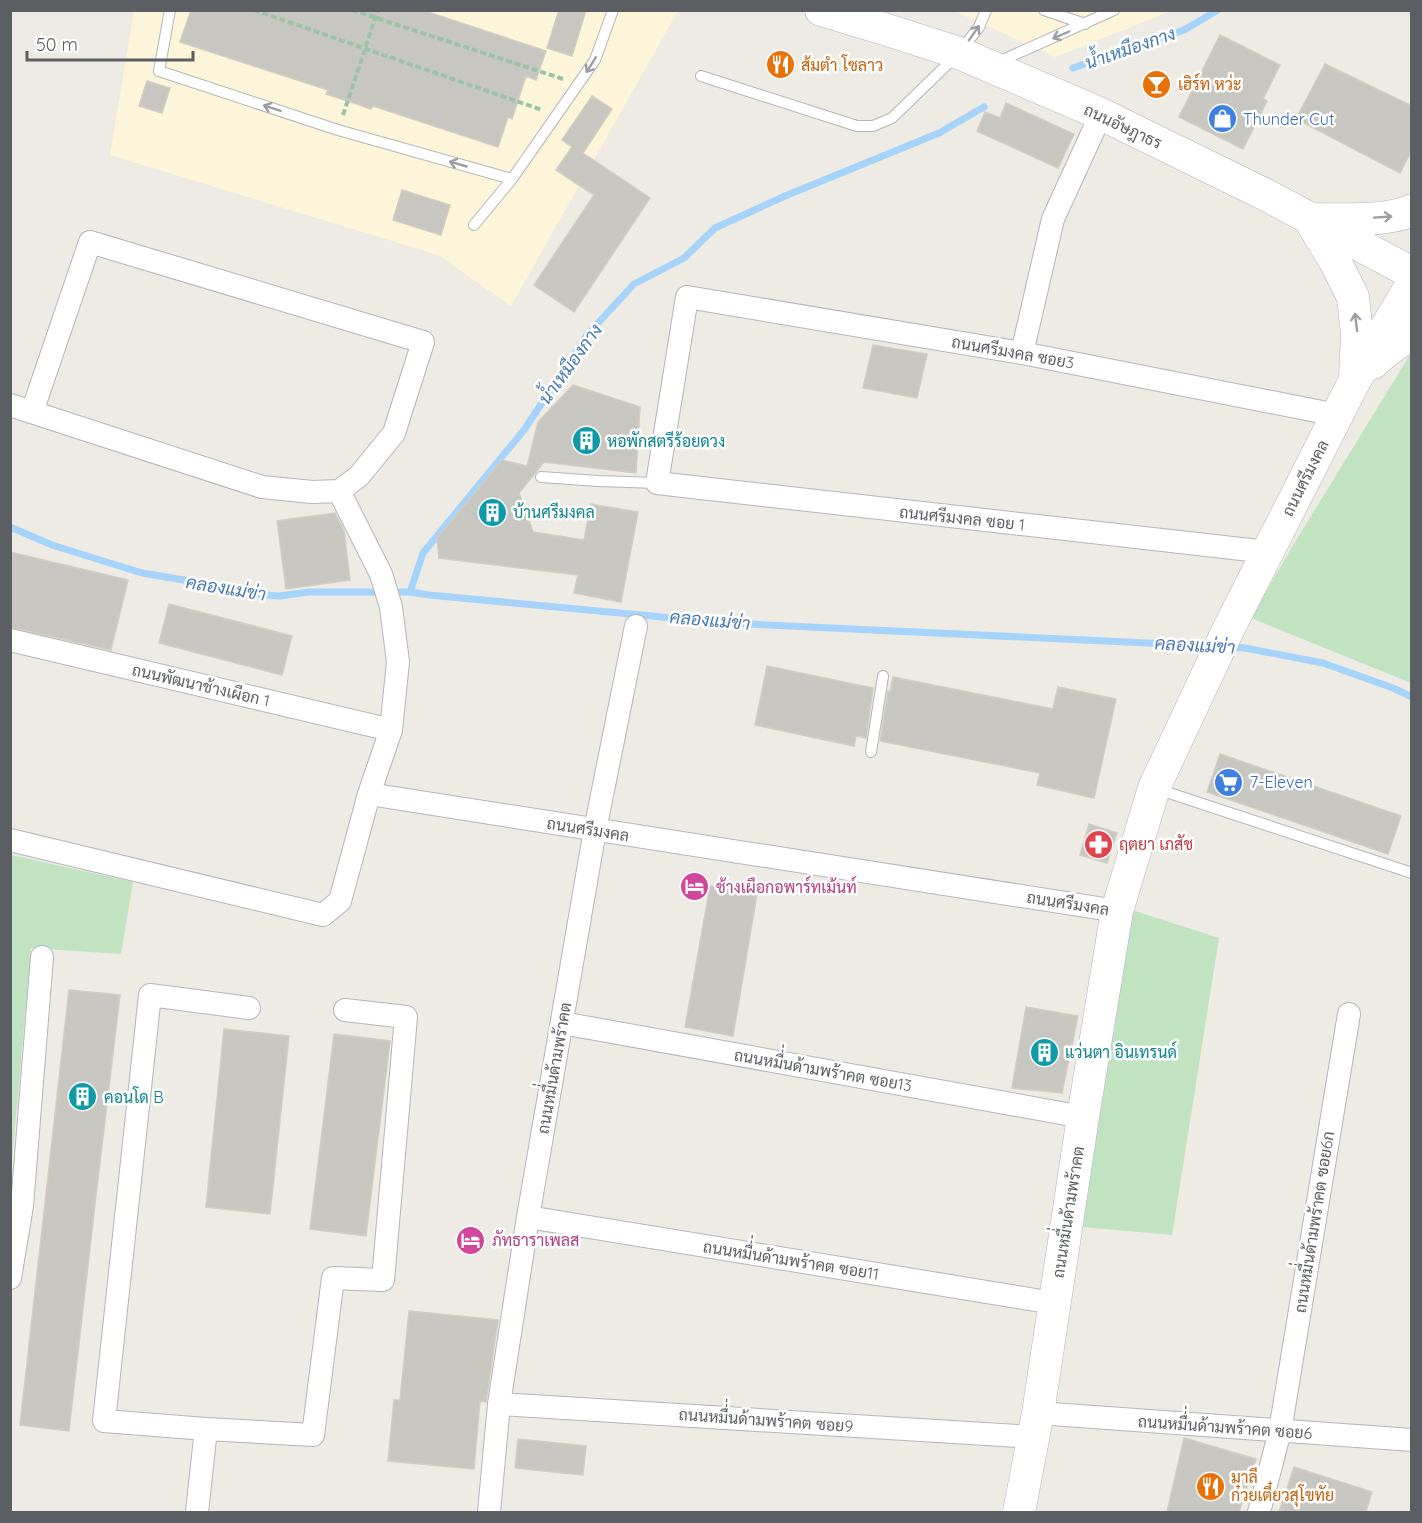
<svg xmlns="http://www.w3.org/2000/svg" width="1422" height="1523" viewBox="0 0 1422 1523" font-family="Quicksand,Sarabun,sans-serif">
<rect width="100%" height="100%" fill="#edebe3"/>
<path fill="#fcf5d9" d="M952,10L1172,11L1055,57Z
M134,11H678L511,306L438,255L110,155Z"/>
<path fill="#c1e3c2" d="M1411,353V683L1251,618L1289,552Z
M11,855L133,882L121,954L31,948L11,1172Z
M1129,909L1219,938L1172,1235L1072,1226Z"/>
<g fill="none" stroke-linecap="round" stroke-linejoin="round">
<path stroke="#a6d3fa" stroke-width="7" d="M1073,68L1184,30L1218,10
M10,527L52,545L142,573L196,582L232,592L279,596L309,592H410L429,595L726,623L1210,646
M410,592L423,553L524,430L587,335L634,284L684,258L715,228L785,196L939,133L984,107
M1230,647L1245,648L1323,663L1393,688L1412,697"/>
</g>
<path fill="#c8c6c0" stroke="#d1cdc2" stroke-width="1.5" d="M191,10H422L546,51L536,80L526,76L512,119L508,117L498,147L373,106L371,109L351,102L326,94L328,90L180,42Z
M559,10H586L572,56L547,48Z
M1220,35L1280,65L1263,99L1267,101L1243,149L1179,117Z
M1325,64L1412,106V150L1400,173L1296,119Z
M147,81L170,88L162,113L139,106Z
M592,96L612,109L583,153L650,198L574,312L534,285L594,195L556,170L572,147L562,140Z
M1006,103L1074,134L1058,168L977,131L985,112L1000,118Z
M402,190L450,205L441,235L393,220Z
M873,345L927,354L917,398L863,388Z
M573,385L640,407L636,473L544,462L519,493L533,532L584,540L591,504L638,512L621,602L574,593L578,575L439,558L437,538L502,460L527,466L538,422Z
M335,513L344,531L350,580L286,589L277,521Z
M10,552L128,580L111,650L10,627Z
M169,604L292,636L282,675L159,643Z
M767,666L873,688L866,738L856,736L854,746L755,725Z
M893,677L1053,709L1058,687L1116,699L1094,798L1037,785L1040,773L880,741L888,691L890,692Z
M1220,754L1401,816L1388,854L1207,792Z
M1089,824L1117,833L1107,863L1080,855Z
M710,886L757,894L733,1036L685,1027Z
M69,990L120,995L95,1204L69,1431L20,1425Z
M1026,1007L1078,1016L1062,1093L1012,1088Z
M224,1029L289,1036L270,1214L206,1207Z
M334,1034L390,1041L366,1236L310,1229Z
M409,1311L498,1320L486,1402L480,1401L474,1469L388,1461L394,1400H400Z
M1184,1438L1256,1459L1239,1512H1167Z
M518,1439L586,1446L583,1475L515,1468Z
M1294,1467L1372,1492L1366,1512H1279Z"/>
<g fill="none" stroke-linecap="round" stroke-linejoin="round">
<defs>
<path id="lane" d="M170,10L159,71L338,130L512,179L595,60L613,10
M1044,10L1085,24
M996,63L1114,10
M701,76L857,126H873L892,118L959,53L979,27L986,10
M474,225L512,179
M541,477L598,481L657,483
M871,752L883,676
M1157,789L1412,873"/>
<path id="street" d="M1022,353L1053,219L1101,114
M10,405L262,487L312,492L339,491L359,476L394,433L423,342L90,242L32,412
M1268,552L657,483L687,297L1022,353L1337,415
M10,640L391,730
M369,794L1117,911
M10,840L323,915L340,901L369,794L391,730L398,662L391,607L381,574L339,491
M249,1008L150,995L104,1421L206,1429L313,1435L333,1278L383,1280L406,1017L345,1010
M562,1023L1083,1117
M528,1217L1054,1303
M10,1278L22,1206L42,957
M499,1404L1033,1437
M1038,1413L1412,1440
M197,1512L206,1429
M489,1512L499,1404L528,1217L595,830L636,626
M1259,1512L1280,1431L1349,1014"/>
<path id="secondary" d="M821,10L881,28L959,53L1101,114L1270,197L1412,273
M1314,219C1341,219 1388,222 1412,210
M1310,220L1336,263L1353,297L1357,334L1355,376
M1373,363L1384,353L1412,333
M1019,1512L1038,1413L1083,1117L1117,911L1154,788L1229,628L1355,380L1412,284"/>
</defs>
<use href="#lane" stroke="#b3b5ba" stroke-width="12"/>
<use href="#street" stroke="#b3b5ba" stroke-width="24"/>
<use href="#secondary" stroke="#b2b5ba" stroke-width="33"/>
<path stroke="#9ac4a7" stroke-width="4" stroke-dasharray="6 3" stroke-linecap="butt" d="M254,10L542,110
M352,10L563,79
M343,115L378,10"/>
<use href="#lane" stroke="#fff" stroke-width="10"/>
<use href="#street" stroke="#fff" stroke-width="22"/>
<use href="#secondary" stroke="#fff" stroke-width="32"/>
</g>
<defs><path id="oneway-shaft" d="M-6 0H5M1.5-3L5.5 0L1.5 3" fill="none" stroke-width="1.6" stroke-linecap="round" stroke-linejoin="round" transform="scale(1.5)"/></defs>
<g stroke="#9d9ea1">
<use href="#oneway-shaft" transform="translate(974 33) rotate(-55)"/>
<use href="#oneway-shaft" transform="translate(1061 35) rotate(157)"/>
<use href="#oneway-shaft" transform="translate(591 65) rotate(122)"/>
<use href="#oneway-shaft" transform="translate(272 108) rotate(-162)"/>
<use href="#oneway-shaft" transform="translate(458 164) rotate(-164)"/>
<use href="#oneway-shaft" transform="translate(1383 217) rotate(-4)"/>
<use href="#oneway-shaft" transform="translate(1356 322) rotate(-97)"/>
</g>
<defs>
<symbol id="restaurant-disc" viewBox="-11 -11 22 22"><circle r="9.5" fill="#e8710a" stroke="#fff"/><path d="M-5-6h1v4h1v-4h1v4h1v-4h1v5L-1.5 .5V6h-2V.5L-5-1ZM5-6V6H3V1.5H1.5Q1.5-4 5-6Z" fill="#fff"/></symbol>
<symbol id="bar-disc" viewBox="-11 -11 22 22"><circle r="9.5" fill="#e8710a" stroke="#fff"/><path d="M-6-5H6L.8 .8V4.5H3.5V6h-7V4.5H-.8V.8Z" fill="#fff"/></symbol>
<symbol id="shop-disc" viewBox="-11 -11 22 22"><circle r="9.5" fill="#3f7fe0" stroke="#fff"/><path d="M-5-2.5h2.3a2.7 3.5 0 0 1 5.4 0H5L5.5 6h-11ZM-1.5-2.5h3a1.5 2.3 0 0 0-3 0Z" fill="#fff"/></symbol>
<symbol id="building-disc" viewBox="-11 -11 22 22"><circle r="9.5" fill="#0f9aa8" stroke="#fff"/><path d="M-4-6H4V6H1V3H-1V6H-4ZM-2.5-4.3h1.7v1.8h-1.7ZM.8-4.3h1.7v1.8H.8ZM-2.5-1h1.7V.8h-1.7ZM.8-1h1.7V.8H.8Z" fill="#fff"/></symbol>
<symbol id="supermarket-disc" viewBox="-11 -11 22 22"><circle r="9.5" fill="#3f7fe0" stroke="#fff"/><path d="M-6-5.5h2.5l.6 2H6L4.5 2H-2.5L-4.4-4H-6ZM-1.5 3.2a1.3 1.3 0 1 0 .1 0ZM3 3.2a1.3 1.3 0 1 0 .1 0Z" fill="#fff"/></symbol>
<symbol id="pharmacy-disc" viewBox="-11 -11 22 22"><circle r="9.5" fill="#e0444e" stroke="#fff"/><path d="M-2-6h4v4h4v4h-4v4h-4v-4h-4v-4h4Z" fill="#fff"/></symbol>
<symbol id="hotel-disc" viewBox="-11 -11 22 22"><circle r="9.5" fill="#d1479c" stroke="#fff"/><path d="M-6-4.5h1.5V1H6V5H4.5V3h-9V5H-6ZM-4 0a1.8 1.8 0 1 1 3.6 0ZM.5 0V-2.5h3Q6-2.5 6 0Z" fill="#fff"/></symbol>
</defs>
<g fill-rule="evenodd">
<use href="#restaurant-disc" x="764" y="48" width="33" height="33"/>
<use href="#bar-disc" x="1140" y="68" width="33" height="33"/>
<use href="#shop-disc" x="1206" y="102" width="33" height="33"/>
<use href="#building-disc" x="570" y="424" width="33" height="33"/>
<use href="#building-disc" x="476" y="496" width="33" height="33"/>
<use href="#supermarket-disc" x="1212" y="766" width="33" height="33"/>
<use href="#pharmacy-disc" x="1082" y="828" width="33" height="33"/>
<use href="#hotel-disc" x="678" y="870" width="33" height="33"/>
<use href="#building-disc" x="1028" y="1036" width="33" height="33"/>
<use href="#building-disc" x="66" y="1080" width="33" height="33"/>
<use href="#hotel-disc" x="454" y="1224" width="33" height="33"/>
<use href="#restaurant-disc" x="1194" y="1470" width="33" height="33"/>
</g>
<g text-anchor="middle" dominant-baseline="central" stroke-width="5" stroke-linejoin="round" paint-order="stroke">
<g font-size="16" fill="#c56008" stroke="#fff" text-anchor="start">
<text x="801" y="65">ส้มตำ โซลาว</text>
<text x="1178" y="84">เฮิร์ท หว่ะ</text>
<text x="1231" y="1477">มาลี<tspan x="1231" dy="18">ก๋วยเตี๋ยวสุโขทัย</tspan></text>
</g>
<g font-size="16" fill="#366cbe" stroke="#fff" text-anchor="start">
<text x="1243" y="119">Thunder Cut</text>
<text x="1250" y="782">7-Eleven</text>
</g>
<g font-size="16" fill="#5b5e63" stroke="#fff">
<text transform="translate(1123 126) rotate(25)">ถนนอัษฎาธร</text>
<text transform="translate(1013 352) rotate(10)">ถนนศรีมงคล ซอย3</text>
<text transform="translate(1305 478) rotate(-63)">ถนนศรีมงคล</text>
<text transform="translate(962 518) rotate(6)">ถนนศรีมงคล ซอย 1</text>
<text transform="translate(201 685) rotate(13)">ถนนพัฒนาช้างเผือก 1</text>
<text transform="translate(588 829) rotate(9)">ถนนศรีมงคล</text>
<text transform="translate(1068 903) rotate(9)">ถนนศรีมงคล</text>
<text transform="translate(554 1068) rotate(-80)">ถนนหมื่่นด้ามพร้าคต</text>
<text transform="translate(823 1070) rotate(10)">ถนนหมื่่นด้ามพร้าคต ซอย13</text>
<text transform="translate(1068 1212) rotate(-81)">ถนนหมื่่นด้ามพร้าคต</text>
<text transform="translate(1314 1222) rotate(-81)">ถนนหมื่่นด้ามพร้าคต ซอย6ก</text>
<text transform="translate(791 1260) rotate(9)">ถนนหมื่่นด้ามพร้าคต ซอย11</text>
<text transform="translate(766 1420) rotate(4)">ถนนหมื่่นด้ามพร้าคต ซอย9</text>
<text transform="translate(1225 1427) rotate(4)">ถนนหมื่่นด้ามพร้าคต ซอย6</text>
</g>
<g font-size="16" fill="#0d838f" stroke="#fff" text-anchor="start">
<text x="607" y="441">หอพักสตรีร้อยดวง</text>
<text x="513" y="512">บ้านศรีมงคล</text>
<text x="1065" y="1052">แว่นตา อินเทรนด์</text>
<text x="104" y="1097">คอนโด B</text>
</g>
<g font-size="16" fill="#be3a42" stroke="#fff" text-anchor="start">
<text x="1119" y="844">ฤตยา เภสัช</text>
</g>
<g font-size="16" fill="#b23c85" stroke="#fff" text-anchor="start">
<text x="716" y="887">ช้างเผือกอพาร์ทเม้นท์</text>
<text x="492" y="1240">ภัทธาราเพลส</text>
</g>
<g font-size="18" font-style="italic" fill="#4779b3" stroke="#fff">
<text transform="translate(1130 48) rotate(-19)">น้ำเหมืองกาง</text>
<text transform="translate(570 364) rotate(-54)">น้ำเหมืองกาง</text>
<text transform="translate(226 588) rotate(9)">คลองแม่ข่า</text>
<text transform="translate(710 620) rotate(5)">คลองแม่ข่า</text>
<text transform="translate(1195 645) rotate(3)">คลองแม่ข่า</text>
</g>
</g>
<rect width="1422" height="1523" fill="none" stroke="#5b5e63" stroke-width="24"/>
<path d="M27 51v9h166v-9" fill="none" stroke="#5b5e63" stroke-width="3"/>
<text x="36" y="51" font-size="18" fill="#5b5e63" stroke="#ffffff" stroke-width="4.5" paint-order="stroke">50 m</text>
</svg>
